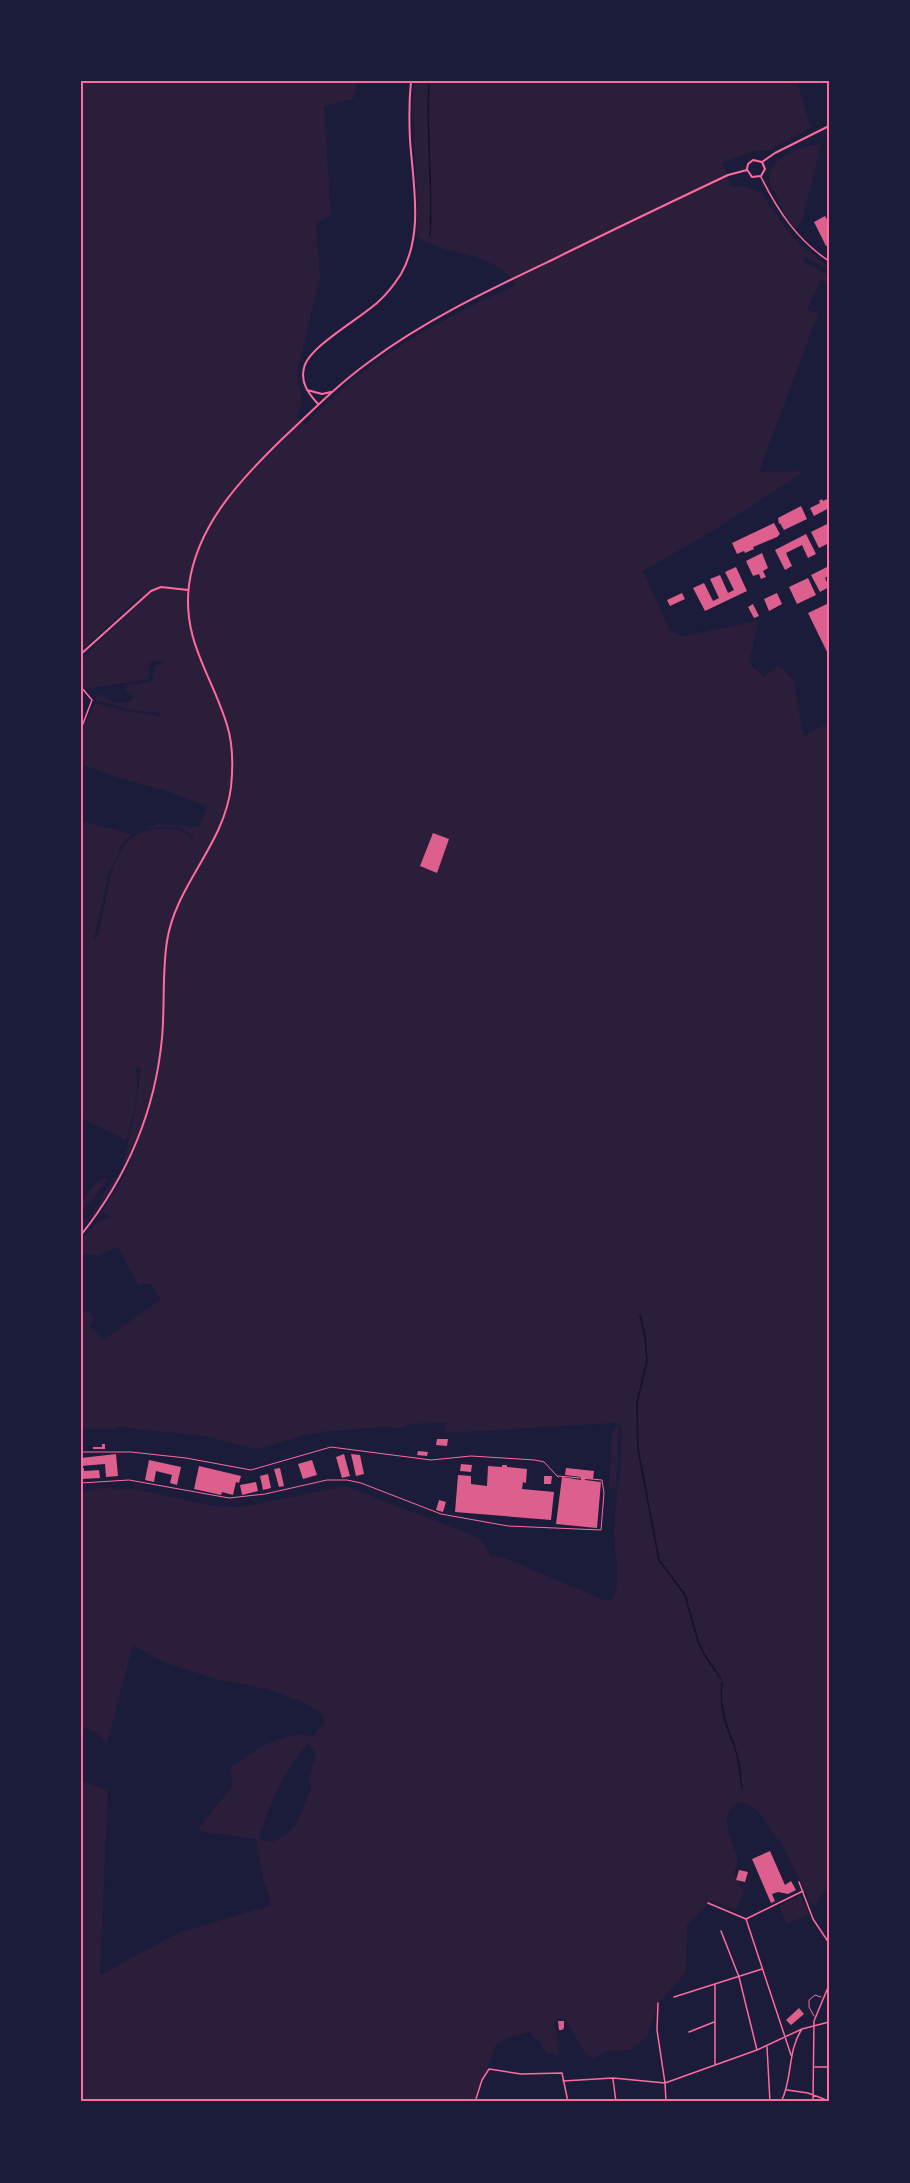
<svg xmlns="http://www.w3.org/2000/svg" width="910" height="2183" viewBox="0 0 910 2183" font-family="'Exo 2',sans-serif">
<rect width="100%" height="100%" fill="#1b1b3a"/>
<path fill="#2a1e3b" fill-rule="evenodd" d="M81,81H358L353,99L324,106L331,215L316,224L320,278L297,371L302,405L297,417L305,425C366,359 435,322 516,285C493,250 448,258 417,237C419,185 411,134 414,81H797L811,128L769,150L754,151L722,163L732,187L744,186L761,192L783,225L801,246L829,267V270L804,257V262L829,275V283L820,280L807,310L818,314L759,472L805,471L716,529L643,571L670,630L683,636L757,621L758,624L749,663L764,677L776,667H781L794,681L802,730L805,735L829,723V1885L813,1907L779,1839H777C767,1826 756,1800 737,1802L730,1809L727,1820L728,1831L738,1860L734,1874L744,1893L736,1910L712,1901L687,1925L686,1972L659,2003L647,2036L631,2050L605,2051L593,2059L585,2053L566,2020L559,2018L552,2026L558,2034L557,2035L559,2054H546L540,2042L532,2037L530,2032L507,2038L495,2046L487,2071L481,2080L474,2102H81V1781L108,1790L100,1975L178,1933L269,1906L271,1902L263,1880L256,1839L199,1831L200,1826L232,1787L231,1768C249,1753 288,1727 312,1737L325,1721L321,1713L303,1702L266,1689L215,1679L163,1662L133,1645L107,1743C99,1735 92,1727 81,1729V1492L101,1488L135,1489L213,1506L241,1507L345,1486L480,1538L491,1556L503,1557L606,1601L612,1600C623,1582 614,1556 614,1536C614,1515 617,1493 620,1472C622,1457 620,1441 621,1426L615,1423L445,1433L446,1423L409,1424L397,1429L385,1427L328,1431L309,1434L261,1448H251L205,1436L119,1427L115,1429H81V1314L88,1311L95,1318L89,1326L104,1340L161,1299L150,1284L138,1285L118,1247L97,1256L81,1254V1241L97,1222L111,1217L102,1212L124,1176L132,1159L128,1158L122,1169L134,1116L141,1069L138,1066L135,1069C142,1090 131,1118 126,1140L81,1118V821L131,834L121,846L108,877L94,938L96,940C112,897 103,823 170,829C181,829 189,833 192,842L193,836C179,823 161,826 143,830L159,824L199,827L207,806L160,789L112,776L81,764V732L95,703L121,710L160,716L159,713L132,710L96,700L94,698L101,694C110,703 126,708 134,697L126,690L125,685L150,682L153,677L154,666L164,664L163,660L150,662L149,679C128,682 106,686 85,689C81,682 79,670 81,662C83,655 132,611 141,602L139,597L81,651ZM308,1743L316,1754L309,1779L311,1788L296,1825L283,1837L272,1842L259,1839L269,1808L285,1774Z
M821,144L802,221L795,228C786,219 781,207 776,195C774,191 771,187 770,183C763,158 803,146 821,144Z
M116,1177L118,1178L98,1210L81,1227V1222L92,1214L102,1200L100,1198Z
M103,1178L108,1180L81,1212C81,1198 92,1186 103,1178Z
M615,1427H619L616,1489L609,1488L612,1431Z
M800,1895L809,1914L787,1924L779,1906Z"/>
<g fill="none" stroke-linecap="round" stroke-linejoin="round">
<path stroke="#12122b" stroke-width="1.5" d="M429,81C426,133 433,184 430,236
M640,1315L645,1336L647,1361L637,1402L638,1449L659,1560L685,1595L698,1641L704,1654L721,1679
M722,1683C719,1714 728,1727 737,1755C740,1766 740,1777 742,1788"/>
</g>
<path fill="#dd5f8e" d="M825,216L829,223V245L826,246L814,222Z
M829,498V508L814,516L810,508L820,503L819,501L822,499L823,501Z
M801,506L807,519L784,530L780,523L779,524L778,518Z
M774,523L780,534L777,537L753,547L754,549L745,553L744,551L737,554L732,543Z
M829,523V543L819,548L811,532Z
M806,534L816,554L808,558L802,545L786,553L792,566L785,570L775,550Z
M762,553L768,568L763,571L766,577L761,579L759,574L753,576L746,561Z
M829,566V575L825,578L829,587L820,592L811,575Z
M736,567L747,591L705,611L693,588L704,583L713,601L719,598L710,579L720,575L728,593L734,590L725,572Z
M808,578L816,595L797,604L789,587Z
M682,593L685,599L670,606L667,600Z
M777,593L782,604L769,611L764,599Z
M829,603V656L808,613Z
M753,604L759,616L754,618L748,607Z
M433,833L449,839L437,873L420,866Z
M437,1439H448L447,1446L436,1445Z
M102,1444H105V1449H93V1447H102Z
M418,1451L428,1452L427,1456L417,1455Z
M116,1454L118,1476L106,1477L105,1464L81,1466V1458Z
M344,1454L350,1476L342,1478L336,1457Z
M351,1454L360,1455L364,1474L356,1476Z
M149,1460L181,1467L177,1485L170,1483L172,1475L156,1471L154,1482L145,1480Z
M312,1460L317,1475L303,1479L298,1464Z
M461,1464L472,1465L471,1472L460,1471Z
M502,1465H507V1467L527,1469L526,1483L523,1482L522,1489L554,1492L551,1520L455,1512L458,1475L471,1476V1484L487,1486L488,1466L502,1467Z
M199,1466L241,1476L239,1483L236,1482L233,1495L222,1492L221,1495L194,1489Z
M84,1468V1471L99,1470L100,1478L81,1479V1469Z
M280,1468L284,1486L279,1487L274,1469Z
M566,1468L594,1471L593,1479L585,1478V1480L601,1482L597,1528L556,1524L562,1477L581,1480V1477L565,1475Z
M268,1474L271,1488L263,1490L260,1476Z
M544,1476H552L551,1484H544Z
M256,1482L258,1491L242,1495L240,1485Z
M439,1500L446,1502L443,1512L436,1510Z
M770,1851L785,1885L791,1881L796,1890L788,1894L778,1892L772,1894L775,1901L771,1903L752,1859Z
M739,1870L748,1872L745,1882L736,1880Z
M799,2008L804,2014L791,2025L786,2020Z
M558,2021H564V2028L562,2030H559Z"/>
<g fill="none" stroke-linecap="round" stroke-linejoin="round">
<path stroke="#ff6b9d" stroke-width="1" d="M81,1452H131L186,1458L251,1470L331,1447L431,1460L471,1456L535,1460L544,1462L558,1477
M81,1483L129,1480L229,1498L265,1494L327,1480H347L361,1483L441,1514L508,1526L601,1530L604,1493L602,1480L558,1476
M814,2016L809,2007V2000L815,1995L821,1997"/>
<path stroke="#ff6b9d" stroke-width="1.5" d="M761,177C778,211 797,240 829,261
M81,687L92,700L81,729
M799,1882L813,1919L829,1943
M708,1903L746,1919
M721,1931L739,1977L757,2050
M715,1985V2064
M674,1997L762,1969
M658,2003L657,2030L665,2083L666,2102
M689,2032L714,2022
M767,2047L770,2102
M791,2055L746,1919L803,1891
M815,2067H829
M613,2079L616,2102
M563,2081L613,2078L665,2083L757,2050L802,2029L829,2022
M787,2090L808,2093L829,2101
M475,2102L482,2080L489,2069L521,2074L562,2073L568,2102
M781,2102C793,2079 787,2051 802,2029
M813,2102L814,2021L829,1985"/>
<path stroke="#ff6b9d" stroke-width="2" d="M307,390L322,394L331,392
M318,404C309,394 300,383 304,368C308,347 361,318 378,302C387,294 394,285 401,274C424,234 413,184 410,140C409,120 409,101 411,81
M81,654L151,591L161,587L188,590"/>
<path stroke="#ff6b9d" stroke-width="2" d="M762,162L775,153L829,126
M747,169L748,164L753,160L762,162
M748,171L752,177L761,176L765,169L762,162
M81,1235C127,1177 155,1113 162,1038C165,1006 162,973 167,941C176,884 224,845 231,787C233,768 233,744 227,725C212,675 182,641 189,585C197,526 239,481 280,441C309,414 337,385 369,362C425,320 489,290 552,260C610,231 669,203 728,175L747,170"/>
</g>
<rect width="910" height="2183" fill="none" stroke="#1b1b3a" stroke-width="165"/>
<rect x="82" y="82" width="746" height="2018" fill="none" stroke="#ff6b9d" stroke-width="2"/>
</svg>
